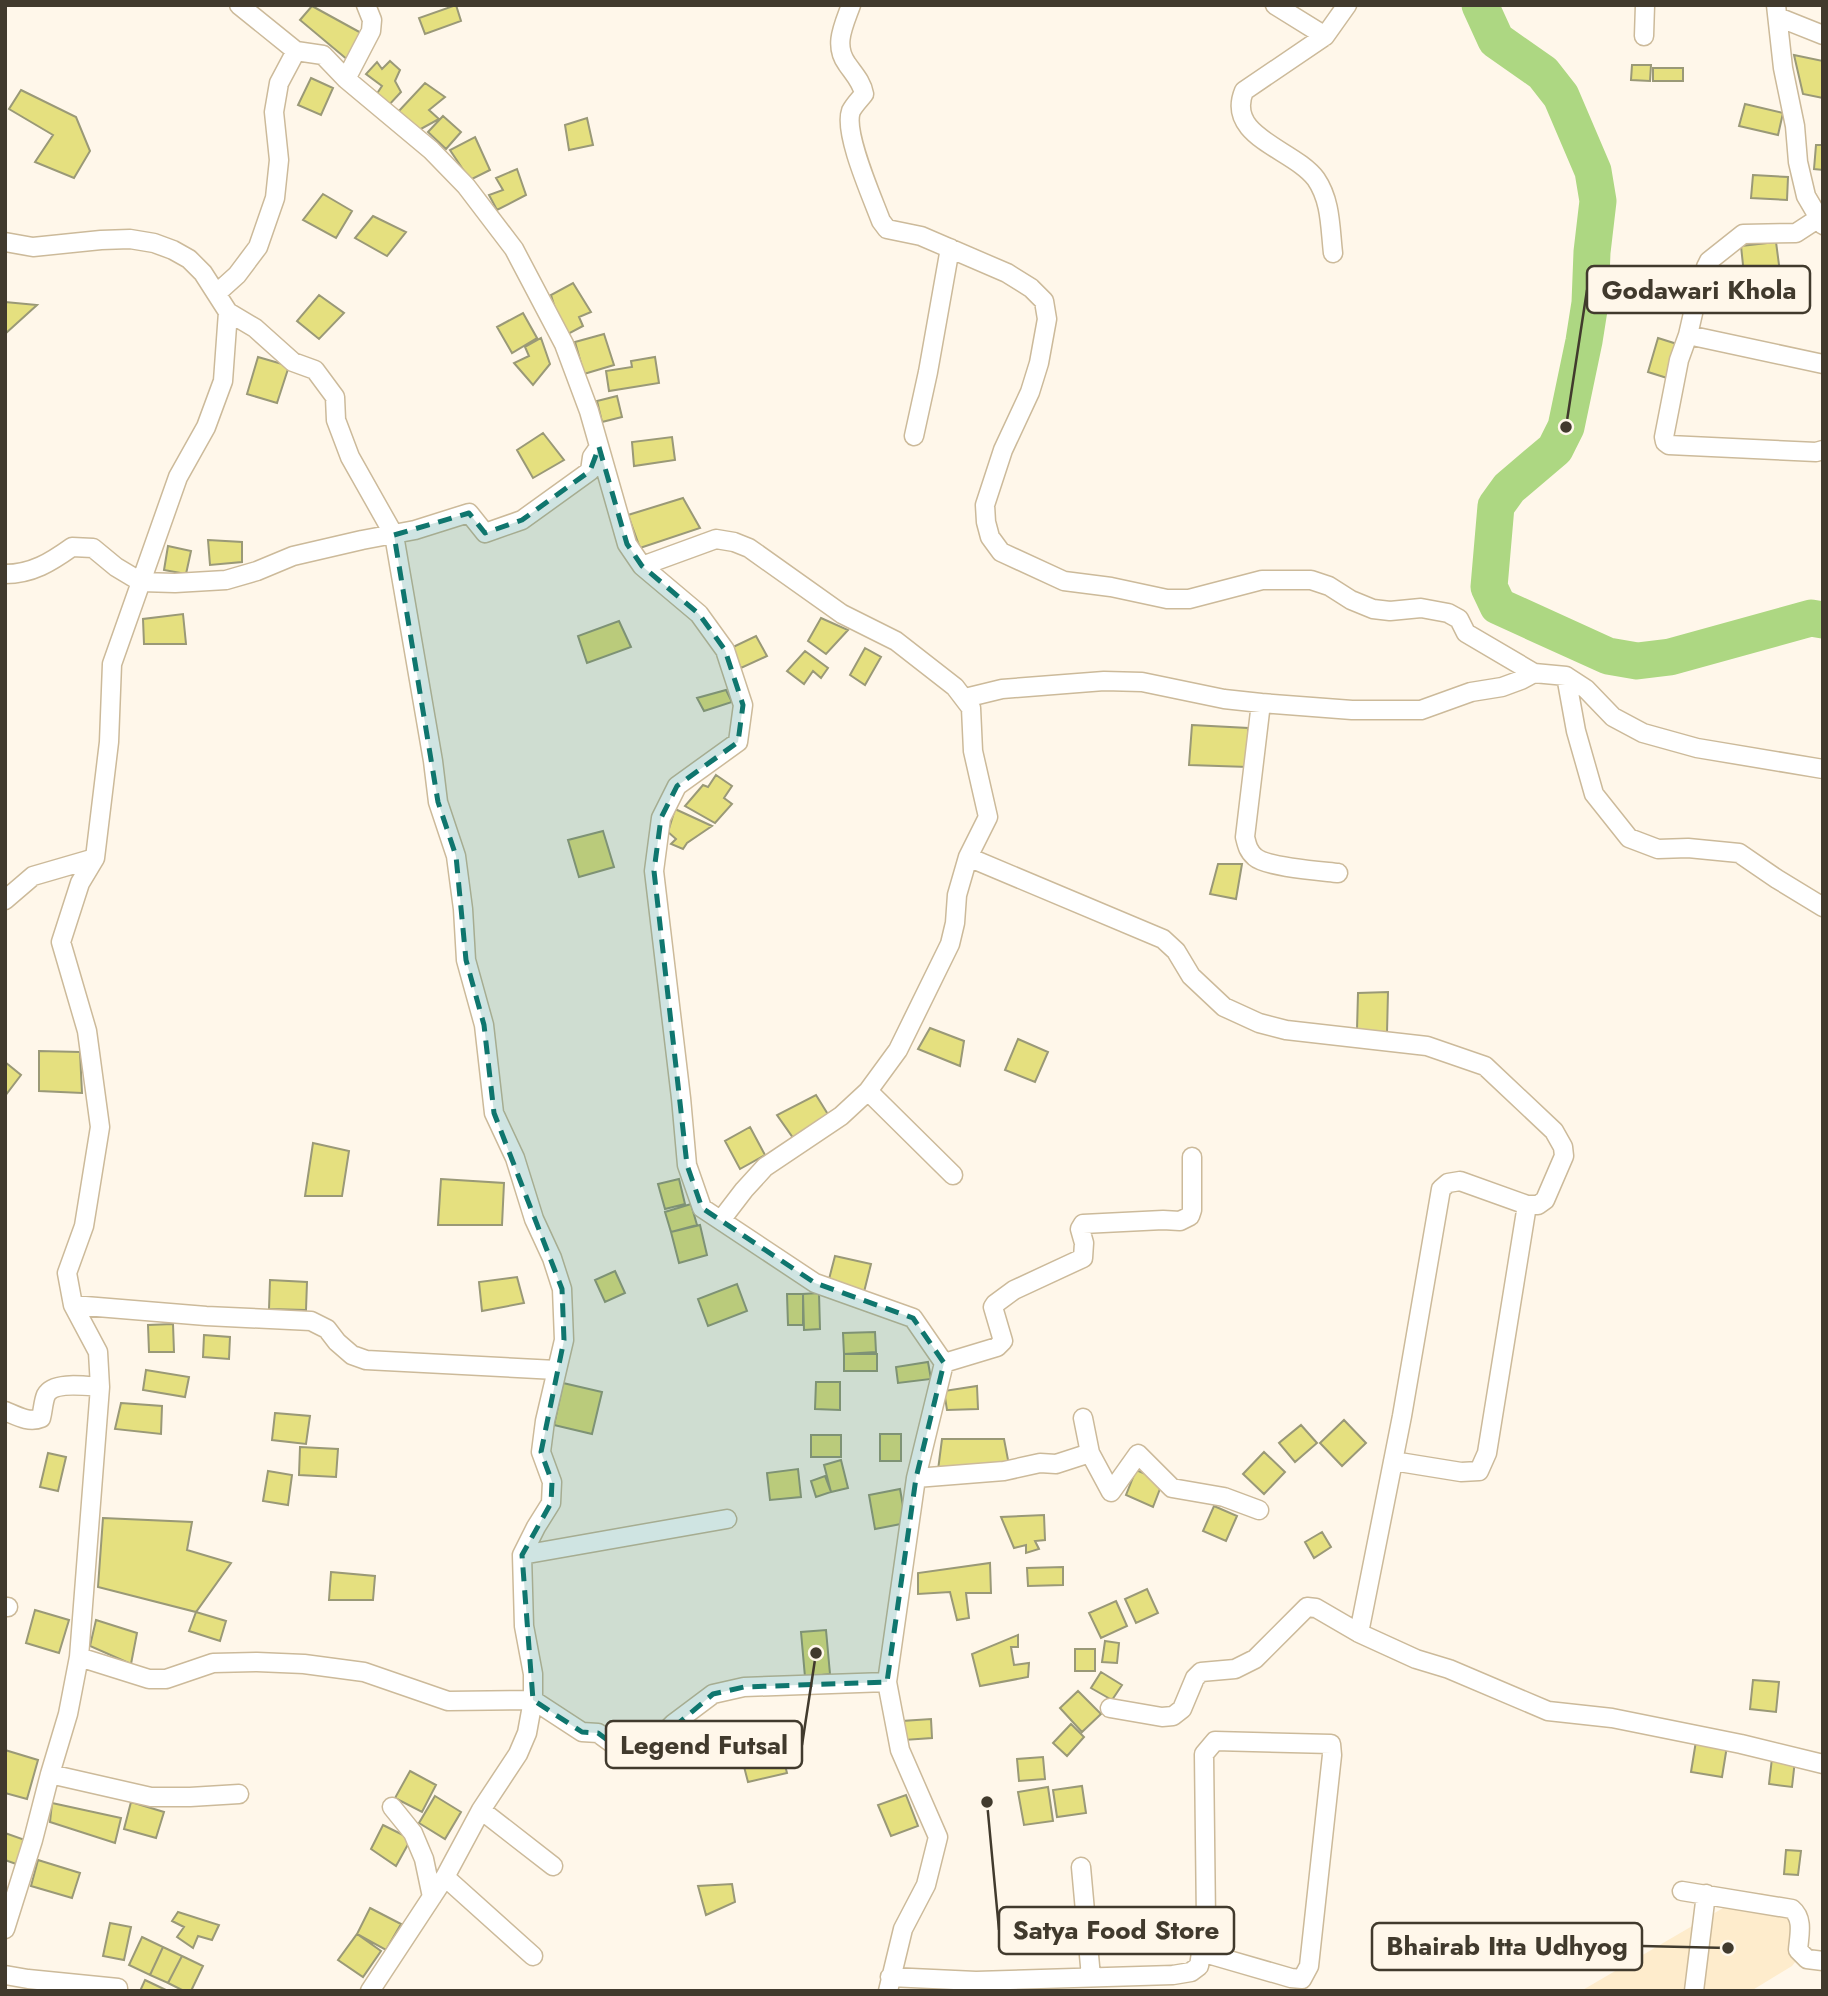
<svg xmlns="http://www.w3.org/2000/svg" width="1828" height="1996" viewBox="0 0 1828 1996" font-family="Jost,sans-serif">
<rect width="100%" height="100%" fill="#fff7ea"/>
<path fill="#feeccc" d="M1761,1893L1773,1896L1794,1913L1800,1956L1792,1966L1751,1991H1581L1747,1894Z"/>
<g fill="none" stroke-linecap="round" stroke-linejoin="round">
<path stroke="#add782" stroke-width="37" d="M1480,5L1496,40L1543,73L1561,96L1593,171L1598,201L1592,252L1590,303L1584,341L1566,427L1555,449L1509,488L1496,506L1489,587L1498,606L1608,656L1637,661L1670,657L1811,618L1823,620"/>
</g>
<path fill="#e5e07f" stroke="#9a9977" stroke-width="2" d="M456,5L461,21L425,34L419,18Z
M312,6L363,34L349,61L300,20Z
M1794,55L1823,61V98L1803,94Z
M390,61L400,70L395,81L401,92L389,105L376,95L382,86L366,74L377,62L382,69Z
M1632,65H1651L1650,81L1631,80Z
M1653,68H1683V81H1653Z
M311,78L333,88L321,115L298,105Z
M425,83L445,97L429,110L439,119L419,130L398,112Z
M21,90L76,117L90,151L74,178L35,162L53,135L9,109Z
M1745,104L1783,113L1778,135L1739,126Z
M443,116L461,132L446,149L428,132Z
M587,118L593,145L569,150L565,125Z
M475,137L490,170L470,180L450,150Z
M1816,145H1823V170L1814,169Z
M517,169L526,195L497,210L489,195L503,190L496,178Z
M1753,175L1788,177L1787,200L1751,198Z
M323,194L352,211L336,238L303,220Z
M373,216L406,232L387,256L355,238Z
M1776,242L1781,280L1745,284L1741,246Z
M573,283L591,312L579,317L583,326L568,334L557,315L551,295Z
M319,295L344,313L319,339L297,321Z
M5,302L37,305L5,334Z
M523,313L537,338L512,353L497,327Z
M604,334L614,365L584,374L575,342Z
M541,338L550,364L533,385L514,363L529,356L525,347Z
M1658,338L1677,344L1667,378L1648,372Z
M258,357L289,366L277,403L247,394Z
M655,357L659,383L609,391L606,371L632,367L631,361Z
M617,396L622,417L602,422L597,401Z
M543,433L564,460L533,478L517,450Z
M672,437L675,460L634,466L632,442Z
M683,498L700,528L640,548L628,515Z
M208,540L242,542V562L210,565Z
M168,546L191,551L186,574L164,570Z
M183,614L186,644H144L143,619Z
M821,618L848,630L826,654L808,641Z
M619,621L631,647L587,663L578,636Z
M756,636L767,656L741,668L731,648Z
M865,648L881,657L865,685L850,675Z
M805,651L828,668L821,678L813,671L804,684L787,671Z
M726,690L732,702L704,711L697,698Z
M1192,725L1248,728V767L1189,765Z
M716,775L732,786L724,798L732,804L715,823L685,806L703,785L708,787Z
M675,809L712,826L687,843L683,849L671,844L676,839L668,832Z
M603,831L614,867L579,877L568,840Z
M1218,864H1242L1236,899L1210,894Z
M1388,992L1387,1033L1357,1030L1358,993Z
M930,1028L964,1041L960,1066L918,1049Z
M1018,1039L1048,1052L1035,1082L1005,1070Z
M39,1051L80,1052L82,1093L39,1091Z
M5,1062L21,1075L5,1096Z
M816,1095L829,1116L796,1142L777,1115Z
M750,1127L765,1155L740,1169L725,1141Z
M313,1143L349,1151L342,1196H305Z
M441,1179L504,1183L502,1225H438Z
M679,1179L685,1204L665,1209L658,1184Z
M691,1204L697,1225L671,1232L665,1212Z
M700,1225L707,1255L679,1263L671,1232Z
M835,1256L871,1264L864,1292L828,1283Z
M615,1271L625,1293L605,1302L595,1280Z
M517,1277L524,1303L482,1311L479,1282Z
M270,1280L307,1282L306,1310L269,1309Z
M737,1284L747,1311L708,1326L698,1299Z
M819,1293L820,1329L804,1330L803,1294Z
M787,1294H803V1325H788Z
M173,1324L174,1352H149L148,1325Z
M875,1332L876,1352L844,1354L843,1333Z
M204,1335L230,1337L229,1359L203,1357Z
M844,1354H877V1371H844Z
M928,1362L931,1379L898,1383L896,1367Z
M146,1370L189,1377L185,1397L143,1390Z
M816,1382H840V1410L815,1409Z
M563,1383L602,1392L592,1434L554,1425Z
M977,1386L978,1409L947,1410L944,1391Z
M121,1403L162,1406L161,1434L115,1429Z
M275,1413L310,1416L306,1444L272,1440Z
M1344,1420L1366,1443L1342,1466L1320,1443Z
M1301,1425L1317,1443L1295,1462L1279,1443Z
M880,1434H901V1461H880Z
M811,1435H841V1457H811Z
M942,1439H1004L1009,1465L938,1470Z
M300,1447L338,1449L336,1477L299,1475Z
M1264,1452L1285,1472L1264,1494L1243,1474Z
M48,1453L66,1457L58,1491L40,1487Z
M841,1460L848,1488L831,1492L824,1465Z
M798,1469L801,1497L770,1500L767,1473Z
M1136,1470L1163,1481L1153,1507L1126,1495Z
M268,1471L292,1475L288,1505L263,1501Z
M825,1476L831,1492L816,1497L811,1481Z
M900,1489L906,1523L875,1529L869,1495Z
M1214,1506L1237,1516L1226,1541L1203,1531Z
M1044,1515L1045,1540L1035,1541L1039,1549L1026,1553V1545L1014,1548L1001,1517Z
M103,1518L192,1522L187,1550L231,1563L196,1612L98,1587Z
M1322,1532L1331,1547L1314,1558L1305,1542Z
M990,1563L991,1593H966L969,1618L957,1620L950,1592L918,1594V1573Z
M1063,1567V1585L1028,1586L1027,1568Z
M331,1572L375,1576L373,1600H329Z
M1147,1589L1158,1613L1136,1623L1125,1599Z
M1116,1601L1127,1626L1101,1638L1089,1613Z
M35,1610L69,1620L59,1653L26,1643Z
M196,1612L226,1621L220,1641L189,1631Z
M96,1620L137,1633L131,1664L90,1646Z
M826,1630L830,1674L805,1677L801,1632Z
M1018,1635V1647H1011L1014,1665L1029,1663L1028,1677L980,1686L972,1654Z
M1105,1641L1119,1643L1117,1663L1102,1662Z
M1075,1649H1095V1671H1075Z
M1101,1672L1122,1685L1112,1700L1091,1688Z
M1753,1680L1779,1682L1776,1712L1750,1709Z
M1078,1691L1101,1714L1082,1732L1060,1708Z
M931,1719L932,1738L904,1740L902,1721Z
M1071,1724L1084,1737L1067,1756L1053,1743Z
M1696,1741L1727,1746L1722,1777L1691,1772Z
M780,1745L787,1773L748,1782L741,1755Z
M5,1750L38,1760L27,1799L5,1793Z
M1043,1757L1045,1779L1019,1781L1017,1759Z
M1772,1758L1795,1760L1792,1787L1769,1784Z
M410,1771L436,1785L422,1812L395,1798Z
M1082,1786L1086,1813L1057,1817L1053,1790Z
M1048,1787L1053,1821L1024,1825L1018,1792Z
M906,1795L918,1826L891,1836L878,1805Z
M435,1796L461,1812L445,1839L419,1823Z
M131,1802L164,1812L156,1838L124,1829Z
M52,1803L121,1818L115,1843L50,1822Z
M383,1825L411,1839L396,1866L371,1849Z
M5,1833L25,1840L16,1864L5,1860Z
M1786,1850L1801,1851L1798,1875L1784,1874Z
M38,1860L80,1873L72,1898L31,1886Z
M732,1884L735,1902L706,1915L698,1886Z
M370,1908L401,1924L386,1950L357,1934Z
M178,1912L219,1925L212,1940L198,1936L193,1948L177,1937L184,1927L172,1921Z
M110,1923L131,1927L124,1960L103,1956Z
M357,1934L381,1951L363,1977L338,1960Z
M142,1937L163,1947L150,1975L129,1965Z
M163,1947L182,1956L168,1983L150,1975Z
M182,1956L203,1966L191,1991H184L168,1983Z
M145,1980L168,1991H140Z"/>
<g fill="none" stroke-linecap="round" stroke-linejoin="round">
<defs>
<path id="minor" d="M239,5L296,51L323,55L346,79L431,150L466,186L514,249L564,344L589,411L627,544L642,566L699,614L725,650L743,705L738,742L677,786L661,818L654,871L681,1098L687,1165L702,1208L815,1283L913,1318L944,1363L916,1478L887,1682L900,1750L938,1837L926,1885L903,1929L888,1991
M851,5C844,25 833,45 847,64C854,74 862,82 864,94C860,99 854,105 851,111C843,133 873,199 881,221L887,229L921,236L1007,273L1031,288L1044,301L1047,319L1039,363L1030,392L1003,450L985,505L986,522L990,537L1001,552L1064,581L1111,587L1167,599H1189L1262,580H1311L1329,586L1351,600L1373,609L1390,611L1421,608L1448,613L1459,619L1466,633L1534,673
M1275,5L1325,36
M1776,5L1783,68L1795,126L1798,162L1806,196L1823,225
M1778,17L1823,35
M1644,36L1645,5
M346,79L371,31L372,20L366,5
M1819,218L1796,233L1743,234L1709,261L1706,267L1705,289L1694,309L1688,335L1679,360L1664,437L1665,442L1669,445L1816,452L1823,450
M5,242L33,247L101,240L130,239L154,243L173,250L189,259L203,273L228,312L255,328L293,362L315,370L335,397L336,420L350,457L394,535L433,761L438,802L456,856L463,909L466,960L484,1025L494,1113L515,1158L534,1219L552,1258L562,1289L564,1340L545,1421L541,1452L552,1482L551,1503L536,1527L522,1555L524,1626L533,1674V1700L527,1733L518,1754L481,1810L445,1877L370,1991
M1333,253C1330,227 1331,201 1316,179C1294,149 1225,137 1244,91L1325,36L1347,5
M217,293L237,275L258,247L275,198L279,160L274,112L279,83L296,51
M1688,335L1823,364
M914,436L928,372L950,248
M642,566L716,539L734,542L749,548L842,614L896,641L955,687L971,708L973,751L988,817L968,857L957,895L955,923L950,944L898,1050L868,1091L841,1116L765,1167L744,1190L721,1220
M5,574C32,574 51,562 72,547L93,548L116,567L141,582L175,583L226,580L257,571L293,556L362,540L415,530L469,513L485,533L522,520L590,471L592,457L599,447
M1566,676L1576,731L1594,794L1629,838L1658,849L1688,848L1739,853L1777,879L1823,907
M965,698L1002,689L1104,681L1142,682L1224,699L1261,703L1352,710H1421L1471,692L1502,687L1521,680L1534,673L1566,676L1586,689L1613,717L1643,733L1697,748L1823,769
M1261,703L1245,837C1247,845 1248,851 1255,857C1266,867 1321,871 1338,873
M968,857L1163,939L1176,951L1191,976L1224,1007L1259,1023L1286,1030L1427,1046L1485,1066L1554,1131L1563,1147L1564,1156L1545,1200L1538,1205H1527L1460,1181L1448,1183L1441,1189L1402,1416L1359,1633
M5,900L33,876L95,858
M868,1091L953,1175
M73,1305L206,1316L311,1321L327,1329L337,1342L352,1355L366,1360L556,1370
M944,1363L997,1347L1003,1341L993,1307L995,1304L1014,1290L1083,1258L1084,1243L1080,1229L1083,1224L1163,1220L1180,1221L1190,1216L1192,1210V1157
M5,1411C17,1416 29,1423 41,1418C43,1411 43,1402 46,1395C53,1381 86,1386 100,1387
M1090,1453L1111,1492L1138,1454L1172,1488L1224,1497L1259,1510
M1393,1461L1461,1472L1479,1471L1487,1453L1527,1205
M916,1478L1004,1471L1040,1463L1056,1464L1090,1453L1083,1418
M522,1555L727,1519
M5,1607H8
M79,1657L149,1679H166L213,1663L257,1662L304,1664L364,1672L448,1701L533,1700L582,1732L598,1733L628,1755L648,1749L673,1724L713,1694L744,1687L887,1682
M1110,1708L1162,1717L1173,1716L1182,1709L1195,1678L1201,1672L1235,1669L1255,1659L1307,1607L1316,1608L1359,1633L1416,1659L1449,1669L1548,1711L1612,1718L1741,1744L1823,1764
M50,1774L151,1797H190L239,1794
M392,1807L413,1833L424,1859L432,1897
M481,1810L553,1866
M1081,1867L1091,1977
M445,1877L533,1956
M1682,1891L1792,1909C1804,1919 1799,1936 1798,1950L1807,1959L1823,1961
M5,1929L33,1840L50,1774L68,1714L79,1657L100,1387L98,1352L73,1305L67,1273L84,1226L100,1127L87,1031L61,942L80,883L95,858L109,742L112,664L178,477L206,427L223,381L228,312
M5,1975L28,1979L118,1988
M890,1977L976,1981L1173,1975L1191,1972L1199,1966L1206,1920L1204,1754L1215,1741L1331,1744L1332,1755L1309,1966L1302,1979L1291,1978L1201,1952
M1694,1991L1706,1894"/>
</defs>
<use href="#minor" stroke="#ccba9a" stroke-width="21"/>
<use href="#minor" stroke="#fff" stroke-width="18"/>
</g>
<path fill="#0f766e" fill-opacity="0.2" stroke="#0f766e" stroke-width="5" stroke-dasharray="14 9" stroke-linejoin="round" d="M599,447L627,544L642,566L699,614L725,650L743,705L738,742L677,786L661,818L654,871L687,1165L702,1208L815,1283L913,1318L944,1363L916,1478L887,1682L744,1687L713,1694L648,1749L628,1755L598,1733L582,1732L533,1700L522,1555L551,1503L552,1482L541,1452L564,1340L562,1289L494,1113L484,1025L466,960L456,856L438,802L394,535L469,513L485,533L522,520L590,471Z"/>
<path fill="none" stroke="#413a2d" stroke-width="2.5" d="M1566 427L1587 290M816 1653L802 1745M987 1802L999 1930M1728 1948L1642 1946"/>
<g fill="#413a2d" stroke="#fff7ea" stroke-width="2.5">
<circle cx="1566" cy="427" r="7"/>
<circle cx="816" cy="1653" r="7"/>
<circle cx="987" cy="1802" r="7"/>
<circle cx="1728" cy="1948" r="7"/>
</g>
<g fill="#fff7ea" stroke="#413a2d" stroke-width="2.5">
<rect x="1587" y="266" width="223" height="47" rx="7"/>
<rect x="606" y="1721" width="196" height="47" rx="7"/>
<rect x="999" y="1907" width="235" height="47" rx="7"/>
<rect x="1372" y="1923" width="270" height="47" rx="7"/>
</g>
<g font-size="26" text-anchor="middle" font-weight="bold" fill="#413a2d">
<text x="1699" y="299">Godawari Khola</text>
<text x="704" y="1754">Legend Futsal</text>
<text x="1116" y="1939">Satya Food Store</text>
<text x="1507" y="1955">Bhairab Itta Udhyog</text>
</g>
<rect width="1828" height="1996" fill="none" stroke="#413a2d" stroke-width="14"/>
</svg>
